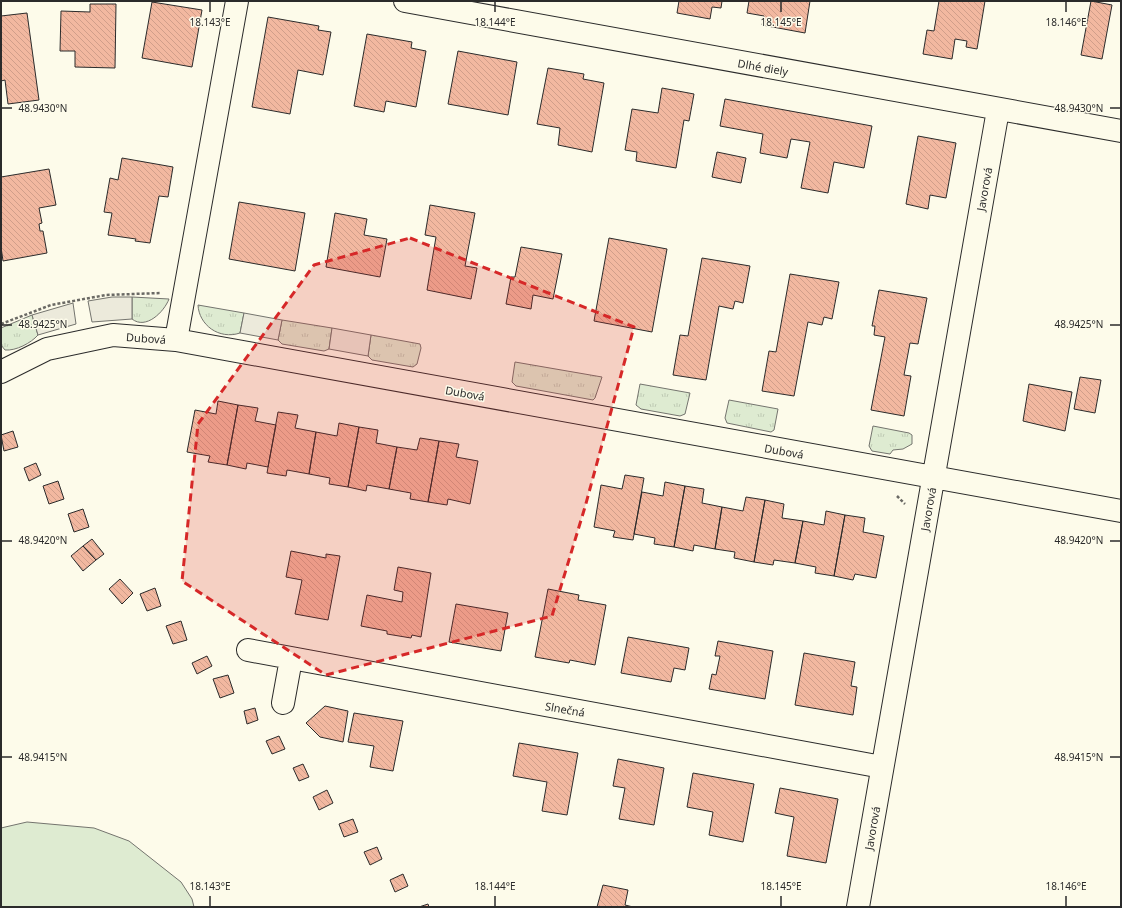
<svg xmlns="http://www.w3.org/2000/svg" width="1122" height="908" viewBox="0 0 1122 908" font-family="'Noto Sans',sans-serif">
<defs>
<pattern id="grass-tufts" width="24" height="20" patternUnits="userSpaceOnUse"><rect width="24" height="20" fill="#deebd1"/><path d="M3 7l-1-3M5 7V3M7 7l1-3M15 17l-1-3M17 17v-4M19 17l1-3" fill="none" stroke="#bfcab4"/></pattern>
<pattern id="building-back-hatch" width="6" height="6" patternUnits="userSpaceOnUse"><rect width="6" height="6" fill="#f2b8a0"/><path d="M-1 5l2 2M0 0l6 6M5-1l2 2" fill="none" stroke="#d09e8a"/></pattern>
</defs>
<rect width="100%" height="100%" fill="#fdfbea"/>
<path fill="url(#grass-tufts)" stroke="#74746e" d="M132,297L169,299C164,312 146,330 132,319Z
M198,305L244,313L240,333C219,340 199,325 198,305Z
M32,315L38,335C31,343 16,351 5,350L1,345V328Z
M282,320L332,328L329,349L324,351L282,344L278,340Z
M371,335L420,344L421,348L417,364L413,367L372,360L368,356Z
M515,362L602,377L595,398L593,400L516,386L512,382Z
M640,384L690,393L685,414L680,416L641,409L636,405Z
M729,400L778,409L774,430L771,432L727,423L725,418Z
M873,426L909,433L912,435V444L903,449L893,450L890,454L872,451L869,446Z"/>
<path fill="#deebd1" stroke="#74746e" d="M27,822L94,828L129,841L181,882L192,899L194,907H1V828Z"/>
<path fill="#eceadb" stroke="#74746e" d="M112,297H132V319L92,322L88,301Z
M73,303L76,324L38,335L32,315Z
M244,313L282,320L278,340L240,333Z
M332,328L371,335L368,356L329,349Z"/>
<path fill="url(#building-back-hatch)" stroke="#2b2b2b" d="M679,1H722L721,8L712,7L710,19L677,13Z
M749,1H810L805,33L762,25L764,16L747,13Z
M939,1H985L977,49L966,47L967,41L955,39L952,59L923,54L927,30L934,31Z
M1091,1L1112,5L1102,59L1081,55Z
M152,2L202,10L192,67L142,58Z
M90,4H116L115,68L75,67V51H60L61,11L90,12Z
M27,13L39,100L8,104L5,80L1,81V16Z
M268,17L319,26L318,30L331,32L323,75L298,70L290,114L252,107Z
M367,34L412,42L411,48L426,51L416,107L386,101L384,112L354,106Z
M458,51L517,62L508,115L448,104Z
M548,68L584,74L583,79L604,83L592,152L558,145L560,128L537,124Z
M662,88L694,94L689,121L684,120L676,168L636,161L637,152L625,150L632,109L658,113Z
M725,99L872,126L864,168L834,162L828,193L801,188L810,142L791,139L787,158L760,153L763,134L720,126Z
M918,136L956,143L946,198L930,195L928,209L906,204Z
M717,152L746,158L741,183L712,177Z
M122,158L173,167L168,197L159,196L150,243L135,241L136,239L108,235L112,213L104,212L110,178L118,180Z
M49,169L56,205L39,208L42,223L39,224L40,231H43L47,253L3,261L1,247V177Z
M239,202L305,213L295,271L229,259Z
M430,205L475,213L465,266L477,268L471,299L427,290L436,237L425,235Z
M335,213L367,219L364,235L387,239L380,277L326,267Z
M609,238L667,249L652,332L594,321Z
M521,247L562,254L553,299L533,295L531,309L506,304L511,277H515Z
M702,258L750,266L743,303L735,301L733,309L719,306L706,380L673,375L680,335L688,336Z
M790,274L839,282L832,319L824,317L822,325L808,322L794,396L762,391L769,351L776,352Z
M879,290L927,298L918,344L910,343L904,375L911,376L904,416L871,410L885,337L874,335L875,326H872Z
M1080,377L1101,380L1095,413L1074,409Z
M1029,384L1072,392L1065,431L1023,421Z
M218,401L238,405L227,465L208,462L210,456L187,452L195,410L216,414Z
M238,405L258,408L255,421L276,425L268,467L247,463L246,469L227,465Z
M278,412L298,415L295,428L316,432L309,474L287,470L286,476L267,473Z
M339,423L359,427L348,487L329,484L330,478L309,474L316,432L337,436Z
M359,427L378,430L376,443L397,447L389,489L367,485L366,491L348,487Z
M13,431L18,447L4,451L1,435Z
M420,438L439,441L428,502L410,499L411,493L389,489L397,447L417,450Z
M439,441L459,444L456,457L478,461L470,504L448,499L447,505L428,502Z
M36,463L41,475L29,481L24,468Z
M625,475L644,478L633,540L613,537L615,531L594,527L601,485L622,489Z
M58,481L64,499L49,504L43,486Z
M665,482L685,486L674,547L654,544L655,538L634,534L642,492L663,496Z
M685,486L704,489L702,503L722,507L715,549L694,545L693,551L674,547Z
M746,497L765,500L754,562L734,558L735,552L715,549L722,507L743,511Z
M765,500L784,504L782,518L803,521L795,563L774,560L773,565L754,562Z
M83,509L89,527L74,532L68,514Z
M826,511L845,515L834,576L815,573L816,567L795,563L803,521L824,525Z
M845,515L865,518L863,532L884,536L876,578L855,574L853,580L834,576Z
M92,539L104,554L96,560L83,546Z
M83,546L96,560L83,571L71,556Z
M291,551L326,558V554L340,556L328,620L295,614L302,580L286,577Z
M398,567L431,573L421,637L412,635L411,638L387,634V631L361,626L367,595L402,602L403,592L394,590Z
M120,579L133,593L122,604L109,589Z
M155,588L161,606L147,611L140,594Z
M548,589L579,595L578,600L606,605L595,665L570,660L569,663L535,657Z
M456,604L508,613L501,651L449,642Z
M181,621L187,640L173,644L166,626Z
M628,637L689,648L685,670L674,668L671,682L621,673Z
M718,641L773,651L765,699L709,689L712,674L716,675L720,656H715Z
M804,653L855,662L851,686L857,687L853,715L795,705Z
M207,656L212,666L197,674L192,663Z
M228,675L234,693L220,698L213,679Z
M325,706L348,711L343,742L320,737L306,723Z
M255,708L258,720L247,724L244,711Z
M354,713L403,721L393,771L370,767L374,746L348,742Z
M279,736L285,749L272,754L266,741Z
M519,743L578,753L567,815L542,811L547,782L513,776Z
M618,759L664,768L654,825L619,819L625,788L613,786Z
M303,764L309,777L299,781L293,768Z
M693,773L754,784L743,842L709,835L713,812L687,807Z
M780,788L838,799L826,863L787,856L794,817L775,813Z
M327,790L333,803L319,810L313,797Z
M353,819L358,832L344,837L339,824Z
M377,847L382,859L370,865L364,852Z
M403,874L408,886L395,892L390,880Z
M603,885L628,890L625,905L633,907H597Z
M428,904L429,907H419Z"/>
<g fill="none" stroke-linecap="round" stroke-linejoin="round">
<defs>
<path id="minor" d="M405,1L1121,131
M176,340L237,1
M1,372L47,349L113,335L176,340L1121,511
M248,650L882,767
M283,703L291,659
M858,907L998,110"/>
</defs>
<use href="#minor" stroke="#2b2b2b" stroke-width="24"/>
<path stroke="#6a6964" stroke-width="2.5" stroke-dasharray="3 2" stroke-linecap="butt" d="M1,324L51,305L106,295L160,293
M897,496L905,504"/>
<use href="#minor" stroke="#fdfbea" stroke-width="22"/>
</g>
<path fill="#d62828" fill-opacity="0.2" stroke="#d62828" stroke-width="3" stroke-dasharray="8 5" stroke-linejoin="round" d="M410,238L634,327L585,507L552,616L326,675L182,581L198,424L314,265Z"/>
<path fill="none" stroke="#2b2b2b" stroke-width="1.5" d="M210,2V12M495,2V12M781,2V12M1066,2V12M2,108H12M1110,108H1120M2,325H12M1110,325H1120M2,541H12M1110,541H1120M2,757H12M1110,757H1120M210,896V906M495,896V906M781,896V906M1066,896V906"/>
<g text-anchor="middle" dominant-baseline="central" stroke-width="3" stroke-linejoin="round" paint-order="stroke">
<g font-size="11" fill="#2b2b2b" stroke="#fdfbea">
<text transform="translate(763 67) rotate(10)">Dlhé diely</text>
<text transform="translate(984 189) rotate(-80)">Javorová</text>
<text transform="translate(146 338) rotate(4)">Dubová</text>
<text transform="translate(465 393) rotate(10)">Dubová</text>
<text transform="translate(784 451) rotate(10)">Dubová</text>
<text transform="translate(928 509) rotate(-80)">Javorová</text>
<text transform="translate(565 709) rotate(10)">Slnečná</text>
<text transform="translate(872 828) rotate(-80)">Javorová</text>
</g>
</g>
<g font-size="10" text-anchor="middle" fill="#2b2b2b" stroke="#fdfbea" stroke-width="3" stroke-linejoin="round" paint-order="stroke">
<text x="210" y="26">18.143°E</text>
<text x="495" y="26">18.144°E</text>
<text x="781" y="26">18.145°E</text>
<text x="1066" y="26">18.146°E</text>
<text x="43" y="112">48.9430°N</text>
<text x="1079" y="112">48.9430°N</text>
<text x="43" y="328">48.9425°N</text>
<text x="1079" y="328">48.9425°N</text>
<text x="43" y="544">48.9420°N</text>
<text x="1079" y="544">48.9420°N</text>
<text x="43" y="761">48.9415°N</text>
<text x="1079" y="761">48.9415°N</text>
<text x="210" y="890">18.143°E</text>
<text x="495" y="890">18.144°E</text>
<text x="781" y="890">18.145°E</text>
<text x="1066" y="890">18.146°E</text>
</g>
<rect width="1122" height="908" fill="none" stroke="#2b2b2b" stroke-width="4"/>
</svg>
